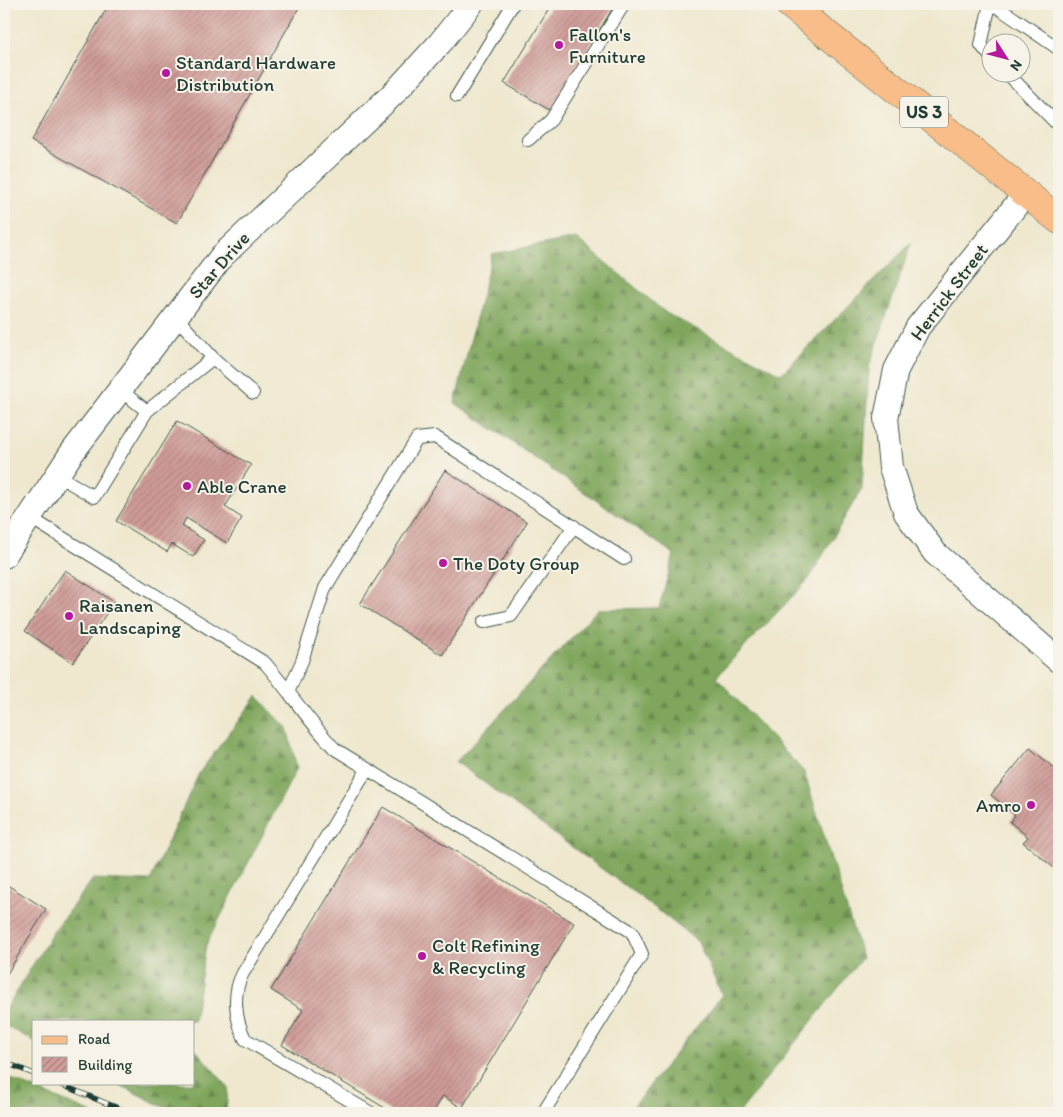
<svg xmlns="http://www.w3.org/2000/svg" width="1063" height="1117" viewBox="0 0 1063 1117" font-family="Itim,sans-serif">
<defs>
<pattern id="forest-firs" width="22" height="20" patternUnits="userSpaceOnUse" patternTransform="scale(1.25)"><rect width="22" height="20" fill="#7fa65c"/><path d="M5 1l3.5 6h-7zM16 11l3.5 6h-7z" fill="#67884d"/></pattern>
<pattern id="building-hatch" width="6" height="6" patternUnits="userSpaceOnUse" patternTransform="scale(1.25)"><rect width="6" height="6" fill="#d09b98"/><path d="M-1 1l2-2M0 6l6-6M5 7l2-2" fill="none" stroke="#a8807d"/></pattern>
</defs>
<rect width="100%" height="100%" fill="#f7f3e8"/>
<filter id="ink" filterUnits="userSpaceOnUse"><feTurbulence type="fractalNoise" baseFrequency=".02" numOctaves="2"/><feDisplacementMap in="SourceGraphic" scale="10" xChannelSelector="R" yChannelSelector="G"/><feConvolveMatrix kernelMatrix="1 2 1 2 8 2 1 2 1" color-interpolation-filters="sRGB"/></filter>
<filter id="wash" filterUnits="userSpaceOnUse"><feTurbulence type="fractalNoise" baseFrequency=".0096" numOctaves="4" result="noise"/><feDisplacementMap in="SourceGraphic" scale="20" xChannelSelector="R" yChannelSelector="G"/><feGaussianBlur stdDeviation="1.12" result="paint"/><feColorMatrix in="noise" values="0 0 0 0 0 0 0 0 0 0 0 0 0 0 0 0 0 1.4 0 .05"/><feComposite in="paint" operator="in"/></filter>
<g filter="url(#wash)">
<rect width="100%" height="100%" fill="#efe8cf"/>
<path fill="url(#forest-firs)" stroke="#4f7248" d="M576,238L666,313L781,374L911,243L869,367L862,488L809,579L716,677L804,772L862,958L739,1113H628L722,995L698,942L658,910L456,762L598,609L659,608L674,554L455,403L492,254Z
M257,696L287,728L297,768L206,945L194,1021H34V1041L4,1025V1012L53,932L93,879L150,881L199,773Z
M194,1048L228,1087L226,1113H175L116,1083H194Z
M4,1076L92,1113H4Z"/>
<g id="blocks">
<path fill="url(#building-hatch)" d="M109,4H301L177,223L31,141Z
M552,4H610L614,6L551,111L504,83Z
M177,421L251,465L225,507L242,518L227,543L186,518L182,526L204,540L193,557L172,544L167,552L116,521Z
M445,470L527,522L442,655L360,604Z
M65,570L114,602L73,663L25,631Z
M1030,748L1059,772V862L1054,868L1023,842L1028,837L1010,822L1015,815L991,795Z
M383,807L574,923L462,1108L443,1096L433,1113H393L282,1045L303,1010L271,990Z
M4,883L46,909L4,979Z"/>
</g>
</g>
<g filter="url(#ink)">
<use href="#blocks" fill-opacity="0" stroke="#3e574b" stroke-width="1"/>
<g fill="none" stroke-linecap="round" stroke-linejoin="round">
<defs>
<path id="lane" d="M990,4L981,45L990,56
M993,4L1059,49
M1006,72L1059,126
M457,96L513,4
M528,140L551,120L624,4
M213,358L253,393
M147,411L213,358L176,317
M57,475L94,497L147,411L120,390
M29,517L265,663C289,691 309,722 335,749L632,932L642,954L543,1113
M484,622L511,616L574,526
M289,690L302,661L325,588L417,439L435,437L624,559
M367,770L243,973C232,993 235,1018 245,1039L371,1113"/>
<path id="street" d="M1026,193L918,327L896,370L886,418L891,467L906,513L935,553L1059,661
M4,556L71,454L222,256L394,93L440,43L471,4"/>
<path id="primary" d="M789,4L1059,220"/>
</defs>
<use href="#lane" stroke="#3e574b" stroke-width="14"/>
<use href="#street" stroke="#3e574b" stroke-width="26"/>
<use href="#primary" stroke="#3e574b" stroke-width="29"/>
<use href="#lane" stroke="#fff" stroke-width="12"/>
<use href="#street" stroke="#fff" stroke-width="24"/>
<use href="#primary" stroke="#f8bd88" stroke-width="28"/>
<defs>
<path id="rail" d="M4,1062L34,1074
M57,1083L130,1113"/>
</defs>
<use href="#rail" stroke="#1f3d34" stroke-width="5.5"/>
<use href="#rail" stroke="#f7f3e8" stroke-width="4" stroke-dasharray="11" stroke-linecap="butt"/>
</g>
</g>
<g fill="#b5179e" stroke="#f7f3e8" stroke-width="2">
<circle cx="559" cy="45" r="5"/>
<circle cx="166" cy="73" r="5"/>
<circle cx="187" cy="486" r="5"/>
<circle cx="443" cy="563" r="5"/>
<circle cx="69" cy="616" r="5"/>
<circle cx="1031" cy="805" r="5"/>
<circle cx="422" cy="956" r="5"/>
</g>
<g text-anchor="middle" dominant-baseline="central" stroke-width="4" stroke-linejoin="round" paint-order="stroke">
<rect fill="#f7f3e8" stroke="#60746a" stroke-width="1" x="900" y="96.5" width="48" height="31" rx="4"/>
<g font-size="18" font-weight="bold" fill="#1f3d34">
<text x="924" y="112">US 3</text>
</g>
<g font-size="19" fill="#1f3d34" stroke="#f7f3e8" text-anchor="start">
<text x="569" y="34">Fallon's<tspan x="569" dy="22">Furniture</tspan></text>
<text x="176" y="62">Standard Hardware<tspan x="176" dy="22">Distribution</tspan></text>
<text x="197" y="486">Able Crane</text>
<text x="453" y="563">The Doty Group</text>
<text x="79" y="605">Raisanen<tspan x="79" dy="22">Landscaping</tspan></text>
<text x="1021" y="805" text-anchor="end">Amro</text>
<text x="432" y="945">Colt Refining<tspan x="432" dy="22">&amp; Recycling</tspan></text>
</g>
<g font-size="19" fill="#1f3d34" stroke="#f7f3e8">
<text transform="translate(219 265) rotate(-49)">Star Drive</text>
<text transform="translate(949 292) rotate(-53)">Herrick Street</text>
</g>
</g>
<rect width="1063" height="1117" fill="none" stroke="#f7f3e8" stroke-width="20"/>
<rect x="32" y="1020" width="162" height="65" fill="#f7f3e8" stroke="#a1aaa0"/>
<rect x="42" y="1036" width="25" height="8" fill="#f8bd88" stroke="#a1aaa0"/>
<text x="78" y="1044" font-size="15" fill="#1f3d34">Road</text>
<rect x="42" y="1057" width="25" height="15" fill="url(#building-hatch)" stroke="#a1aaa0"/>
<text x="78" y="1070" font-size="15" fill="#1f3d34">Building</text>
<g transform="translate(1006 58) rotate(126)"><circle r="24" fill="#f7f3e8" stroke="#a1aaa0"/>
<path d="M0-4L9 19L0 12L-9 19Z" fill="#b5179e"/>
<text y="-8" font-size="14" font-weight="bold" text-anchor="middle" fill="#1f3d34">N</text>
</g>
</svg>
